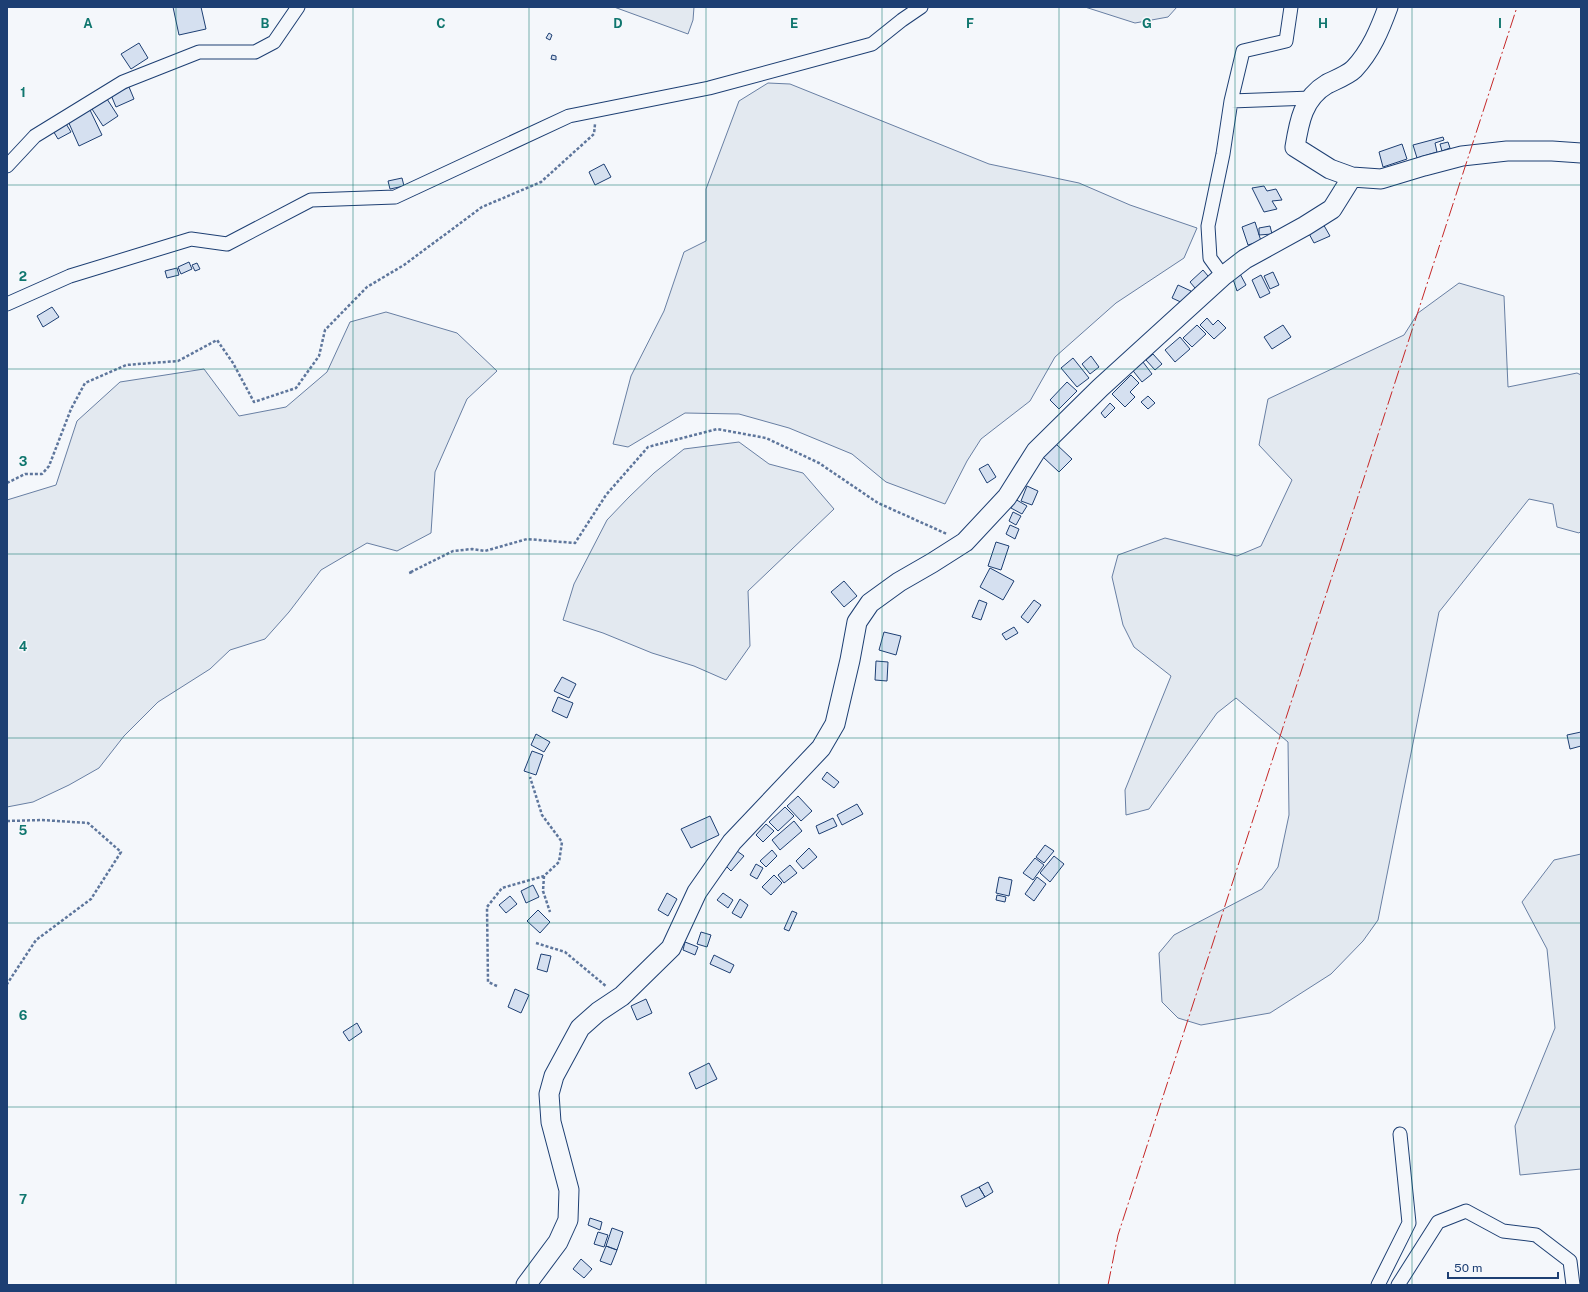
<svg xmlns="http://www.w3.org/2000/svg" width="1588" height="1292" viewBox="0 0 1588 1292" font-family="'Public Sans',sans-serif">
<rect width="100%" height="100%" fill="#f4f7fb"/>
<path fill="#e3e9f0" stroke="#687fa3" d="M614,7H694L693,20L688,34Z
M1085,7H1177L1168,17L1135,23Z
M768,83L790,84L989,164L1079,183L1130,205L1197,228L1184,258L1116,303L1055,357L1030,401L981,439L967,461L945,504L886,482L852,454L789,428L739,414L685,413L628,447L613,444L631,376L664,311L684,252L706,241V189L739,101Z
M1459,283L1504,296L1508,387L1577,373L1581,375V531L1579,533L1557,527L1553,504L1529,499L1439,612L1378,920L1363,941L1331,974L1270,1013L1201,1025L1178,1018L1162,1002L1159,953L1174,935L1262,889L1278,867L1289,815L1288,742L1236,698L1217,713L1149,809L1126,815L1125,790L1171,676L1134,647L1123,625L1112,577L1118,555L1165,538L1237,556L1261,546L1292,480L1259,445L1268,399L1404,335L1418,313Z
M386,312L457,333L497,371L467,399L435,472L431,533L397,551L367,543L321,570L289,612L265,639L230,650L210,669L158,702L124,736L99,768L69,785L33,802L7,807V500L56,485L77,421L120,382L204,369L239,416L286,407L327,372L350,322Z
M739,442L769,464L803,473L834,509L748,591L750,646L726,680L694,666L652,653L603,633L563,620L574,584L607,520L629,497L654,473L684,449Z
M1581,854V1169L1520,1175L1515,1126L1555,1028L1547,949L1522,902L1554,860Z"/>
<path fill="#d5e0f0" stroke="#1d3f73" d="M173,7H201L206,29L179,35Z
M549,33L552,35L550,40L546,38Z
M139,43L148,58L131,69L121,54Z
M552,55L556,56V60L551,59Z
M129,87L134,99L116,107L111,95Z
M107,99L118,116L103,126L92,109Z
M90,110L102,135L79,146L68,121Z
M65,122L71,132L58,139L52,129Z
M1443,137L1444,140L1435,143L1437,152L1417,158L1413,145Z
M1448,142L1450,148L1442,151L1440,144Z
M1402,144L1407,159L1383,167L1379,152Z
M604,164L611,177L595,185L589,172Z
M402,178L404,186L390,189L388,181Z
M1264,186L1267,191L1276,189L1282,200L1272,201L1277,209L1264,212L1252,188Z
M1255,222L1261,241L1248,245L1242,227Z
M1322,222L1330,236L1314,243L1307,230Z
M1270,226L1272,234L1259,235V228Z
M189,262L192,269L181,274L178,267Z
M197,263L200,269L195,271L192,265Z
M177,268L179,275L167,278L165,271Z
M1203,270L1213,282L1200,294L1190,282Z
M1239,272L1246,285L1237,291L1232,276Z
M1273,272L1279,285L1270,289L1264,276Z
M1261,275L1270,293L1260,298L1252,280Z
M1178,285L1191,291L1185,304L1172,298Z
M52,307L59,317L43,327L37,316Z
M1207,318L1213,325L1218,320L1226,328L1214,339L1200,325Z
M1197,325L1206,334L1192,347L1183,338Z
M1283,325L1291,337L1272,349L1264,337Z
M1180,337L1190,349L1175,362L1165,350Z
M1153,354L1162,364L1155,370L1146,360Z
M1091,356L1099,367L1090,374L1082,364Z
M1073,358L1089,378L1077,387L1061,368Z
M1140,358L1152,374L1142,382L1130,367Z
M1131,375L1139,383L1130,392L1135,397L1125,407L1112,394Z
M1067,382L1077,391L1059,409L1050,400Z
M1148,396L1155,403L1148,409L1141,402Z
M1110,403L1115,408L1105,418L1101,413Z
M1056,444L1072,459L1059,472L1043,457Z
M988,464L996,477L987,483L979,469Z
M1027,486L1038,491L1032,505L1021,501Z
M1015,499L1027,506L1022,514L1011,508Z
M1013,512L1021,516L1016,525L1009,521Z
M1010,525L1019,529L1015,539L1006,534Z
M996,542L1009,546L1001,570L988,566Z
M990,568L1014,581L1003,600L980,587Z
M844,581L857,596L844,607L831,592Z
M979,600L987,603L981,620L972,617Z
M1034,600L1041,605L1028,623L1021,617Z
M1014,627L1018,633L1006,640L1002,634Z
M884,632L901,636L896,655L879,650Z
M876,661L888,662L887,681L875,680Z
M562,677L576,684L569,698L554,691Z
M558,697L573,703L567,718L552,711Z
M1581,732V746L1570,749L1567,735Z
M536,734L550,742L544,752L531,745Z
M532,751L543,755L536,775L524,771Z
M827,772L839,782L834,788L822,779Z
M798,796L812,811L801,821L787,806Z
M857,804L863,814L842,825L837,815Z
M785,807L794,816L778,831L769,822Z
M710,816L719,835L691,848L681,829Z
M833,818L837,826L819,834L816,826Z
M794,821L802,831L780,850L772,840Z
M766,824L774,831L763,842L756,835Z
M1045,845L1054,851L1044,863L1036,857Z
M809,848L817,857L803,869L796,861Z
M772,850L777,856L766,867L760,861Z
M737,851L744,856L731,871L725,865Z
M1054,856L1064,864L1050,882L1040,873Z
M1035,858L1044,865L1033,880L1023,873Z
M756,864L763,868L757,879L750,875Z
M790,865L797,873L784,883L778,875Z
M774,875L782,883L771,895L762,887Z
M999,877L1012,880L1009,896L996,893Z
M1037,877L1046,884L1034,901L1025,894Z
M533,885L539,897L526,903L521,891Z
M667,893L677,899L668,916L658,910Z
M723,893L733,900L728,908L717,900Z
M997,895L1006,897L1005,902L996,900Z
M510,896L517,904L506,913L499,905Z
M740,899L748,905L741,918L732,913Z
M538,910L550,922L540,933L527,921Z
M792,911L797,913L789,931L784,929Z
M701,932L711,935L707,947L697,944Z
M685,942L698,947L695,955L683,950Z
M541,954L551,956L547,972L537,969Z
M714,955L734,965L730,973L710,964Z
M515,989L529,995L521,1013L508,1007Z
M646,999L652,1013L637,1020L631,1006Z
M357,1023L362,1032L349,1041L343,1032Z
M709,1063L717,1079L696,1089L689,1073Z
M988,1182L993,1192L985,1197L979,1187Z
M979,1187L985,1197L966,1207L961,1196Z
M590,1218L602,1222L600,1230L588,1225Z
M612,1228L623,1232L617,1250L606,1246Z
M598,1232L608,1235L604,1247L594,1244Z
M606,1246L617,1250L611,1265L600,1261Z
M581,1259L592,1269L584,1278L573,1269Z"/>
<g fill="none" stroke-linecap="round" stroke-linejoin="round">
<defs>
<path id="street" d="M1291,7L1286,41L1243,51L1231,101L1311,98
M7,166L35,136L123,82L199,52H255L274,42L298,7
M1223,276L1210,258L1208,226L1223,154L1231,101
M7,304L70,276L191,239L227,244L311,200L395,197L569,116L709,88L872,44L902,20L921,7
M1378,1285L1409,1223L1400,1134
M1398,1285L1438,1222L1466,1211L1503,1231L1536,1235L1570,1261L1573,1285"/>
<path id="secondary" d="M1388,7C1380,29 1371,51 1354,69C1348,75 1335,80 1327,84C1303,98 1299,122 1295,147L1330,169L1352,177L1381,179L1424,166L1462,156L1507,151H1552L1581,153
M526,1285L558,1242L568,1220L569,1190L551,1122L549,1094L554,1076L580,1028L598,1012L622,996L671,948L697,892L732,842L821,748L835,724L850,660L857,622L870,603L899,582L932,563L965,542L1007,497L1036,451L1100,388L1223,276L1245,259L1305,226L1332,209L1352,177"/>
</defs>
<use href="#street" stroke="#1d3f73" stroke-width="15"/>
<use href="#secondary" stroke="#1d3f73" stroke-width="21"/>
<path stroke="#5e769c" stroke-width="2.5" stroke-dasharray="3 2" stroke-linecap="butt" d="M7,483L25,474H42L49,466L71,409L85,383L126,365L178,361L217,340L233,363L254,402L296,388L319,356L325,330L367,287L404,265L482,207L541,182L594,134L595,124
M412,572L409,573L453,551L472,549L485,551L527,539L575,543L606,495L648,447L717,429L766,438L819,463L878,503L947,534
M7,821L42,820L88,823L121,852L91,899L36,940L7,984
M544,876L543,891L550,912
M536,943L565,952L607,987
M497,986L488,982L487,907L502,888L544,876L559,862L562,842L542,815L530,777"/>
<use href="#street" stroke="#f4f7fb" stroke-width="13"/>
<use href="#secondary" stroke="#f4f7fb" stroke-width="19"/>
<path stroke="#c62828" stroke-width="1" stroke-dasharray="14 3 2 3" stroke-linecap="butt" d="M1108,1285L1118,1235L1517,7"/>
</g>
<path fill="none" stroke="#0f766e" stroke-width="1" stroke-opacity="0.55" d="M176,7V1285M353,7V1285M529,7V1285M706,7V1285M882,7V1285M1059,7V1285M1235,7V1285M1412,7V1285M7,185H1581M7,369H1581M7,554H1581M7,738H1581M7,923H1581M7,1107H1581"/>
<g font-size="13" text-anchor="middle" font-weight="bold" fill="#0f766e" stroke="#f4f7fb" stroke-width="3" stroke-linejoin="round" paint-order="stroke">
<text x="88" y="28">A</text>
<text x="265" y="28">B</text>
<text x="441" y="28">C</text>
<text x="618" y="28">D</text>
<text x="794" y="28">E</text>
<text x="970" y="28">F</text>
<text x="1147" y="28">G</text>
<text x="1323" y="28">H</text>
<text x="1500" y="28">I</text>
<text x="23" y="97">1</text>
<text x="23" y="281">2</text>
<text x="23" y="466">3</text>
<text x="23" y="651">4</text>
<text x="23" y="835">5</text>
<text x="23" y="1020">6</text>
<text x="23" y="1204">7</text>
</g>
<rect width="1588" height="1292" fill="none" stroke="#1d3f73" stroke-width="16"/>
<path d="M1448 1272v6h110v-6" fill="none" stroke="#1d3f73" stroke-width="2"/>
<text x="1454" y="1272" font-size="12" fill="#1d3f73" stroke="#f4f7fb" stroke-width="3" paint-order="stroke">50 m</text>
</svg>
